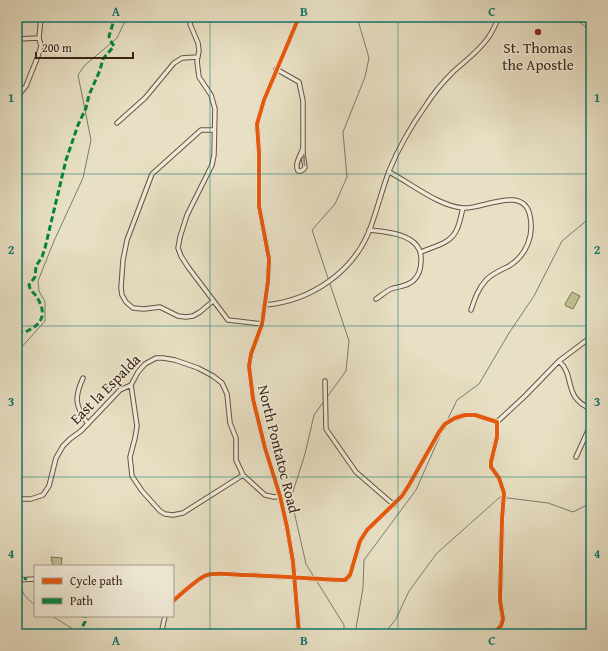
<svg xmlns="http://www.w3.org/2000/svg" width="608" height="651" viewBox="0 0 608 651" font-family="'Gentium Book Plus',serif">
<rect width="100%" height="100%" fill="#e8e0c4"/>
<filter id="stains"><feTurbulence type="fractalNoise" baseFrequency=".005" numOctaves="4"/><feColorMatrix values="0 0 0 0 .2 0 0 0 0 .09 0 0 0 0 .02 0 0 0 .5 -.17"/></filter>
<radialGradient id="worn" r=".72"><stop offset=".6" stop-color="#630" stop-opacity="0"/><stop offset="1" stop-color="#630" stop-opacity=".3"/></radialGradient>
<path fill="#bec08f" stroke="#7c7254" d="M572,292L580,296L573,309L566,306L565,304Z
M51,557L62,558L61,566H53Z"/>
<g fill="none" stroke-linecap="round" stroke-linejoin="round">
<path stroke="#728072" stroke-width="1" d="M574,17L591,32
M17,360L20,349L45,321V302L39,291L38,281L54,241L83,178L91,140L78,75L84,66L117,38L125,21V17
M327,397L346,371L349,341L312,230L335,204L347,177L343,132L365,77L369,58L357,17
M447,421L457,400L479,384L509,333L534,296L562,241L591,217
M17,568L22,573C21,591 20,593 35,605
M314,577L306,564L291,498L305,454L314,415L324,401
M316,580L344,625V634
M52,616L81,634
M355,634L363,588L364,560L416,490L443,429
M384,634L396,619L409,591L437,553L500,497L548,503L573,512L591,503"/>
<defs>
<path id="minor" d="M191,17L190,24L198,43L199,51L197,61L199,77L211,95L215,109L214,155L212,165L187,215L180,237L178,248L181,256L188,267L228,320L262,324
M17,39L39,38
M276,69L299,82L303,101V155L305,167L304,169L301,171H298C294,164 301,155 303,148
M17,97L26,86L38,56L41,46L39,38L41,17
M117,123L145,98L174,63L182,58L198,57
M389,172C411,183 438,206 463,208C481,210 524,184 530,216C534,235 527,255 509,266C501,270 493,273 486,280C478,289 475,298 471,310
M369,230C388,232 423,234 421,261C421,268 419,275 414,280C407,287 399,286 391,289C386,291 381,296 376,299
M421,252C434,246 451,244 457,229C460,223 461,215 463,208
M213,301L200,312L193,316L186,317L178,316L160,307L144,309L133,308L126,302L122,295L121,288L123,260L127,240L152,174L201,130H214
M265,305C310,301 353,273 370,229C377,210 382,190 389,171C399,147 411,126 426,105C433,94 443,82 453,72C465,61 478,52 488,38C492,32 496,24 499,17
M559,361C576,376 562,397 591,409
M83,378C74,398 75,406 88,424
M325,381L326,429L356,472L394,505
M131,385L137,426L135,438L130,457L132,476L142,491L160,511L165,514L173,515L183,513L243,475
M497,422L525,396L559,361L591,337
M576,457L591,424
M17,499H31L43,495L49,486L56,458L63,446L70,439L81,431L120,390L131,385L138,372L145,364L156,358H163L175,360L198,368L213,376L222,383L227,394L230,423L236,438V460L243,475L265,495L274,497L280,496
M17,580L35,579
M173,601C180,595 199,577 207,575C217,572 236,575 247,575C280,576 312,579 345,580L350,575L360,541L367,530L402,496L409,485L439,432L445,424L455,418L465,415H475L497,422V437L491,462V467L499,478L504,493L502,519L500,600L503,619L501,626L492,634
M161,634L165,616
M299,634L293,562L287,527L280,496L265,448L253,399L249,366L251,354L262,324L268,281L269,259L259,206V153L257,124L264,100L299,17"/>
</defs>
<use href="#minor" stroke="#665343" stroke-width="5.5"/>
<use href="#minor" stroke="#f0ebd9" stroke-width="3.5"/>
<path stroke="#00873e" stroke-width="3" stroke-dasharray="6 3" stroke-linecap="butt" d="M17,334C21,333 26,332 29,330C46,322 45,309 36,296C33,292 30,290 29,285L35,277L36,266L42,257L45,248L66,160L78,125L86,108L89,95L100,70L103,59L114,46L110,40L109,36L115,17
M17,575V577L27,579
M78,634L85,622V616"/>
<defs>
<path id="cycleway" d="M173,601C180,595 199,577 207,575C217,572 236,575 247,575C280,576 312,579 345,580L350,575L360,541L367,530L402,496L409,485L439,432L445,424L455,418L465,415H475L497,422V437L491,462V467L499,478L504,493L502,519L500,600L503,619L501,626L492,634
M299,634L293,562L287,527L280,496L265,448L253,399L249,366L251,354L262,324L268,281L269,259L259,206V153L257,124L264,100L299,17"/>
</defs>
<use href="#cycleway" stroke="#f0ebd9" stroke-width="6"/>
<use href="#cycleway" stroke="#e8590c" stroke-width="4"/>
</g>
<defs><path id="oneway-solid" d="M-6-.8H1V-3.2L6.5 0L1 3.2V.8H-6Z"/></defs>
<use fill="#958878" href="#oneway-solid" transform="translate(304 160) rotate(-96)"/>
<path fill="none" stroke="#0f766e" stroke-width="1" stroke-opacity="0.55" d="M210,17V634M398,17V634M17,174H591M17,326H591M17,477H591"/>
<circle fill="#8f2418" stroke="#f0ebd9" stroke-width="1.5" cx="538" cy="32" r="4"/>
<g text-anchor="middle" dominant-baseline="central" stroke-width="3" stroke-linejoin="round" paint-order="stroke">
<g font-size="15" fill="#3a2418" stroke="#f0ebd9">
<text x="538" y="47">St. Thomas<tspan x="538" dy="17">the Apostle</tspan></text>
</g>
<g font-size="15" fill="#3a2418" stroke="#f0ebd9">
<text transform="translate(105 389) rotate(-45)">East la Espalda</text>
<text transform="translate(279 449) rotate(76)">North Pontatoc Road</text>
</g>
</g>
<rect width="608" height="651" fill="none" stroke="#e8e0c4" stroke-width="44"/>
<rect x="34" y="565" width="140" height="52" fill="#f0ebd9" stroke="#a79b8c"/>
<rect x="42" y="578" width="20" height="6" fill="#e8590c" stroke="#a79b8c"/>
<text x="70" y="585" font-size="12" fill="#3a2418">Cycle path</text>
<rect x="42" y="598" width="20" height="6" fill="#00873e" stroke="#a79b8c"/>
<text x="70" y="605" font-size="12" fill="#3a2418">Path</text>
<path d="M36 52v6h97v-6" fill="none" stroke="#3a2418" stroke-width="2"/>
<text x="42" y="52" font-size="12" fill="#3a2418" stroke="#f0ebd9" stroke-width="3" paint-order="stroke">200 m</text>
<rect x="22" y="22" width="564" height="607" fill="none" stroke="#0f766e" stroke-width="1.5"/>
<g font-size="13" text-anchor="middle" font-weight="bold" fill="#0f766e">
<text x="116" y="16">A</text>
<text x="304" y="16">B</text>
<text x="492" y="16">C</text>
<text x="11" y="102">1</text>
<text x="597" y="102">1</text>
<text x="11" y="254">2</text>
<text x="597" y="254">2</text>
<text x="11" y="406">3</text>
<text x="597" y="406">3</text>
<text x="11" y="558">4</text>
<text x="597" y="558">4</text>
<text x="116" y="645">A</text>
<text x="304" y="645">B</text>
<text x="492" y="645">C</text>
</g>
<rect width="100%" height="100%" filter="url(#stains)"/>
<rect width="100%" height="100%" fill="url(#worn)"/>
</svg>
